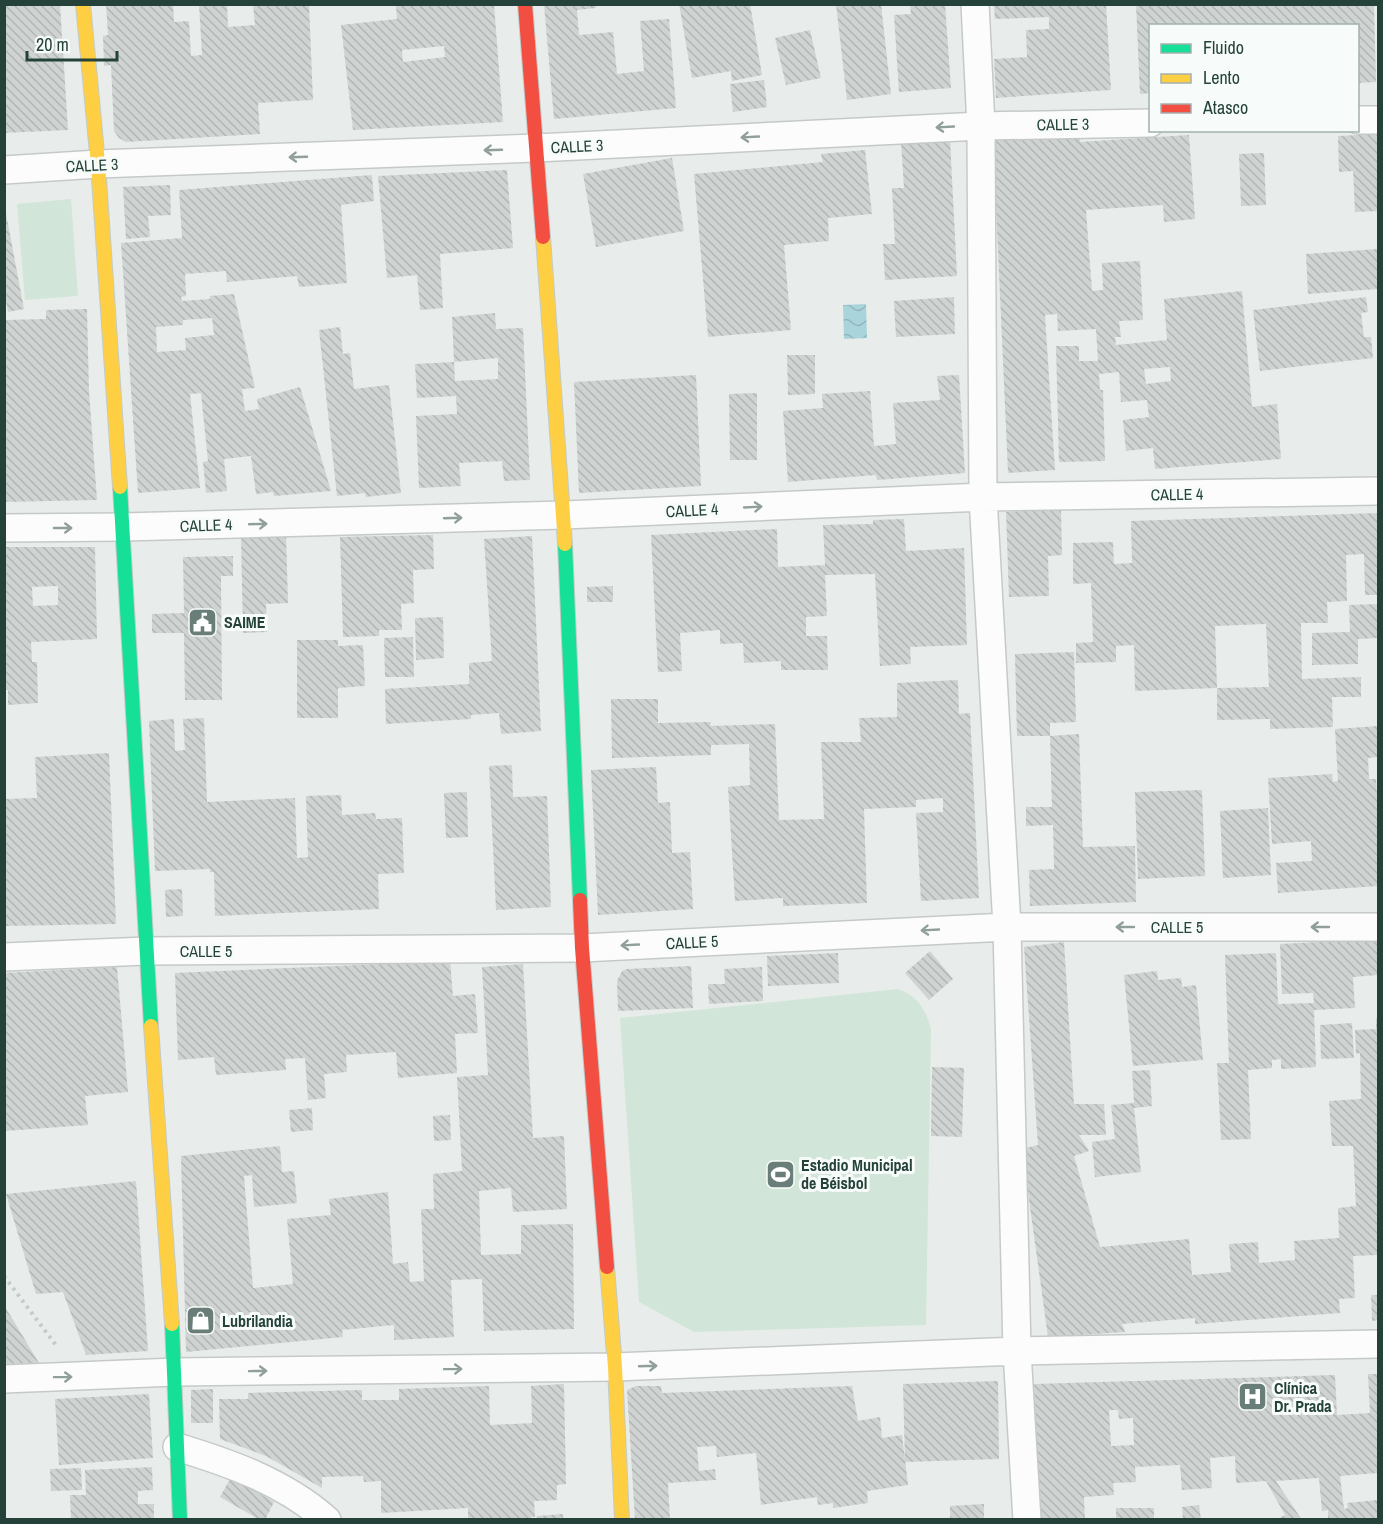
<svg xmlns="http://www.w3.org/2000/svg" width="1383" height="1524" viewBox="0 0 1383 1524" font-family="'Archivo Narrow',sans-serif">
<defs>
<pattern id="water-waves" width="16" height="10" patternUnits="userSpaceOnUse" patternTransform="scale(1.5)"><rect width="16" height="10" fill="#a9d4db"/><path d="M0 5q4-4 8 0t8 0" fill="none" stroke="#91b7bd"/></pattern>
<pattern id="building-back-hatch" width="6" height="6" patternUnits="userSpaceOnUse" patternTransform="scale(1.5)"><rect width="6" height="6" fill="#cfd4d2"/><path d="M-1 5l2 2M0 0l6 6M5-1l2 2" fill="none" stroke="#b2b7b5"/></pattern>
</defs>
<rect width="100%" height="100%" fill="#e8edeb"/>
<path fill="#d1e6d8" d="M71,199L78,296L25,300L17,204Z
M898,989C918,996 927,1011 931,1030L926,1325L694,1332L639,1302L620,1018Z"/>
<path fill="url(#water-waves)" d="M866,304L867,338L844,339L843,305Z"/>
<path fill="url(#building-back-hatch)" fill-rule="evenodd" d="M4,4H60L68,130L4,133Z
M106,4H173L174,22L189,21L191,56L202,55L199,4H227L228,27L255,25L253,4H309L313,100L258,103L260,134L126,142L119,138L114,131L111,65L104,66L103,36L108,35Z
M396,4H494L503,122L353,130L341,25L397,19ZM444,46L445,57L403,62L402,50Z
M544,4H596V8L577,10L579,35L613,32L617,74L644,71L640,21L669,19L676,108L554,119Z
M679,4H750L762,75L732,81L731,71L692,78Z
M836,4H881L891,94L847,100Z
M910,4H945L951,88L899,92L894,15L911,14Z
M994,4H1106L1111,90L996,98L994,59L1027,57L1026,30L1049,29V17L995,19Z
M1136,4H1374L1376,82L1358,83V26H1150V93L1140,94Z
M810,30L821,78L786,85L775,38Z
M764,80L767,107L733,112L730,84Z
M1378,134V211L1355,212L1353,171L1339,172L1338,136Z
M1189,135L1195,219L1164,222L1163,205L1086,210L1092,291L1103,290L1102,263L1140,261L1143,320L1119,321L1121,337H1115L1116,345L1167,340L1164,299L1242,291L1252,407L1277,404L1281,459L1155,469L1153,448L1126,451L1123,420L1149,417L1147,400L1121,402L1119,372L1099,374L1100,390H1103L1105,461L1059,462L1056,346H1079V361H1098L1096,329L1058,331L1057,314L1045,315L1055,470L1008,473L993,139L1080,136V142ZM1170,367L1171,381L1146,384L1144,369Z
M950,139L957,276L885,280L883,244H895L892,188H904L901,142Z
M865,150L872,214L828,218L829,241L784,245L791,330L708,337L694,174L823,162L821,154Z
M1264,153L1266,205L1241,206L1239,154Z
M672,158L684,231L596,247L583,174Z
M507,170L513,248L440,254L443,308L420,310L417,275L387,278L378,176Z
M372,175L374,201L341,205L347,283L299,287L297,276L227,282L226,271L185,274L186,296L181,297L182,301L210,299V296L234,294L255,388L242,389L245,411L259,409L257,399L300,387L331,491L274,496L273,492L256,494L251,456L224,459L227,491L206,493L203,462L208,461L201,393L190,394L200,488L138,493L121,243L182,238L179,190ZM212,318L214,335L185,338L186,350L157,352L156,327L183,325V320Z
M170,185L171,215L148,216L150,237L126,239L123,187Z
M5,208L24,309L8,312L5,296Z
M1378,249V289L1308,294L1306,254Z
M954,297L955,334L896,337L894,301Z
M1366,297L1368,312L1361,313L1364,337H1371L1373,358L1260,371L1253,310Z
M87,309L89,391L97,500L4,502V320L46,319V310Z
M495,313L496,329L523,328L530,480L504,481L502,461L459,463L461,486L419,488L416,416L457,414L456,396L417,398L415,364L454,362L455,381L498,379V358L454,362L452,317Z
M340,327L343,354L350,353L354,389L389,385L401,493L366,497L365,493L337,496L319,330Z
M787,355H815V394L788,395Z
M696,375L701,486L579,493L574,382Z
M959,375L965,473L877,480L876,475L788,482L783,411L823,408L822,394L870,391L874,446L896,444L893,403L940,400L937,376Z
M757,393V460H730L729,394Z
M1061,509L1062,555L1048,556L1049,596L1009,597L1006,512Z
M1378,513V595H1365L1364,554L1346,555L1347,601L1327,602L1328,623H1301L1302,679L1361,677V697H1332L1333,727L1270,729V719L1217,720V688L1269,687L1266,624L1215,626L1217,688L1135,691L1134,645L1116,646V662L1076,663V643L1093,642L1091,583L1073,584V543L1113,542L1114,564L1132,563L1131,521Z
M904,519L906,551L964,548L967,645L910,647L911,664L880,666L875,574L825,575L827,616L806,617V636H827L828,670H781V661L744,663L743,643L720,644V630L680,633L682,671L658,672L651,535L777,529L778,567L825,565L823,525L873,524V520Z
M286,535L288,603L266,604L267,632L243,633L241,537Z
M433,535L434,569L413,570L414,603L401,604L402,630H379V636L343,637L340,537Z
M532,536L541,731L501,734L499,713L471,715V719L386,724L385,689L469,684V663L492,661L484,539Z
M4,547H95L97,639L31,642L32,662H37L38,703L8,705V690H4ZM58,586V605L33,606L32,587Z
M233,556V576H221L222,700H185L184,633H152V614L184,613L183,557Z
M613,586V602H587V587Z
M1378,604V638L1358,639V664L1312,665V633L1350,632L1349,605Z
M443,617L444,658L416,660L415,618Z
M413,637L414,677H385L384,638Z
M297,640H338V646L363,645L365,686L338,688V718H297Z
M1074,652L1076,722L1050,723V736H1017L1015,654Z
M958,680L959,714L970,713L979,898L921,901L916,813L943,812V798L916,800V807L864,809L867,903L783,906V898L735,901L728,787L750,785L749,744L711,745V755L612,758L611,699H658V723L711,722L710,726L775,724L779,820L824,819L821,742H861L859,718L897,717V683Z
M204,718L207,802L295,798L297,858L308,857L306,796L341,795L342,815L375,813L376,819L402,818L404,873L378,874L379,909L215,916L214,872H210V869L155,871L149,721L174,719L175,751L185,750L183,719Z
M1378,726V757L1368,758L1369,779H1376L1378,809V886L1278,893L1276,863L1312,861L1311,841L1272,844L1268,778L1332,774L1333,782L1338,781L1335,729Z
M1079,734L1083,847L1135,846L1136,902L1030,906L1029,870L1054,869L1053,825L1026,826V807H1052L1050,736Z
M109,753L116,924L4,926V799L37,798L35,757Z
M512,765L513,797L547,796L551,907L496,910L489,766Z
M656,767L658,803L670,802L672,853L690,852L693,909L598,915L591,770Z
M1202,790L1205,876L1138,879L1135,792Z
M467,792L468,837L446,838L444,793Z
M1268,808L1271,875L1223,878L1220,811Z
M182,889L183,916L166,917L165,890Z
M1378,939V975L1353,977L1355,1008L1314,1010L1316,1067L1281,1069V1059L1272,1060V1068L1248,1070L1251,1139L1221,1140L1217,1063H1229L1225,955L1276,953L1278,1004L1314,1003L1313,993L1282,994L1280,944Z
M1064,942L1074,1104H1104L1106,1135H1079L1089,1151L1074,1156L1100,1247L1189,1239L1192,1275L1231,1272L1229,1244L1258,1242L1259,1263L1295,1260L1294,1241L1339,1238L1338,1208L1356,1206L1353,1146H1332L1329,1101L1361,1099L1360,1053L1356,1054L1355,1030L1376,1029V1018H1378V1255L1353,1256L1355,1298L1339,1299L1340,1313L1195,1324V1318L1122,1324L1125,1332L1048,1337L1022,1149L1038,1145L1024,947Z
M930,951L953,979L929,1000L905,973Z
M838,953L839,983L768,986L767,956Z
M450,961L453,996L475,994L478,1033L455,1034L457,1073L398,1078L396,1052L346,1055L347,1072L324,1074L326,1098L308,1100L305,1058L285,1059L286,1070L216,1075L214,1057L178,1060L175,973Z
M523,964L533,1138L564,1136L567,1209L513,1212L511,1188L479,1191L481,1255L521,1254V1225L573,1224L574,1329L484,1331L482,1279L451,1280L454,1337L394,1340V1325L342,1330L343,1337L186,1352L181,1156L280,1146L282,1172L294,1171L297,1203L254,1207L252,1175L244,1176L253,1288L293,1284L287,1219L331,1215L329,1199L388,1192L393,1264L408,1262L410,1282L424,1281L421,1209H434L433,1174L462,1171L457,1077L488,1075L482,967Z
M691,966L693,1008L618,1011L617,981L622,971L627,969Z
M117,967L128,1092L85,1096L88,1125L4,1131V973Z
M762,967L763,1001L709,1004L708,984H725L724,969Z
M1157,971L1158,980L1181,978L1182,987L1196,985L1203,1060L1133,1066L1124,975Z
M1352,1023L1354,1058L1321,1059L1320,1025Z
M932,1067L964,1068L962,1137L931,1136Z
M1150,1070L1152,1106L1134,1108L1141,1172L1095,1177L1092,1142L1115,1139L1111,1105L1134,1103L1132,1071Z
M312,1108L313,1130L291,1132L289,1110Z
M450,1115L451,1140L434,1141L433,1116Z
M136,1181L148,1351L86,1355L63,1292L36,1294L6,1194Z
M1371,1295H1378V1320L1372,1321Z
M4,1305L39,1363L4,1364Z
M1368,1374H1378V1473L1340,1476L1344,1509L1348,1508L1347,1503L1378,1500V1520H1328V1510L1322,1511L1319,1478L1276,1481L1302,1520H1275L1285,1515L1266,1481L1236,1483L1235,1456L1210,1458L1212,1488L1182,1490L1180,1465L1135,1467L1136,1482L1113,1483L1114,1495L1084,1497L1085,1520H1041L1034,1384L1335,1375L1337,1415L1370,1413ZM1109,1410H1118L1119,1419L1133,1418L1134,1445L1111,1446Z
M998,1381L999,1459L905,1462L903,1384Z
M564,1384L566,1484L557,1485V1500L534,1501L535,1517H531V1520H468V1508L381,1513V1481L364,1482L363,1476L322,1477V1488L266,1456L220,1439L219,1399H248V1393L362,1390V1400H399V1389L489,1386L490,1425L532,1423L531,1386Z
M636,1386H661L662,1393L852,1386L858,1421L880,1417L882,1438L902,1435L908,1485L867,1491L868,1503L833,1508V1503L818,1505L817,1497L761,1505L756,1453L717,1457L716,1446L697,1447L699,1471L715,1469L716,1480L668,1483L670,1520H635L627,1390Z
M213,1389V1423H191V1390Z
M149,1394L153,1458L59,1465L55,1399Z
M152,1467L153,1490L138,1491V1504H154V1520H71L70,1495H86L85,1470Z
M81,1468L82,1490L51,1491L50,1469Z
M231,1477L274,1502L265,1520H260L220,1497Z
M984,1504V1520H950V1506Z
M1199,1505L1201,1520H1183L1182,1507Z
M1116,1508H1154V1520H1116Z
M563,1514V1520H537V1516Z"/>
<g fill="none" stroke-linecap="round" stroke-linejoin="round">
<defs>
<path id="street" d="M975,4L981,126L983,497L1007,927L1017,1351L1027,1520
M1358,120H1378
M4,170L98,164L536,148L981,126L1150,123
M4,528L123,527L564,515L983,497L1378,491
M4,957L146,951L582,948L1007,927H1378
M4,1379L175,1372L615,1367L1017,1351L1378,1344
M177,1447C230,1463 284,1482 327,1520"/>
<path id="fast" d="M120,487L151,1026
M565,544L580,900
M172,1324L180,1520"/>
<path id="slow" d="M83,4L98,164L120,487
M543,237L565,544
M151,1026L172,1324
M607,1267L615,1367L622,1520"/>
<path id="jam" d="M525,4L543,237
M580,900L582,948L607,1267"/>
</defs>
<use href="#street" stroke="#c5cac8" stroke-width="30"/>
<use href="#fast" stroke="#c3cbc8" stroke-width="16"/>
<use href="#slow" stroke="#c3cbc8" stroke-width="16"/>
<use href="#jam" stroke="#c3cbc8" stroke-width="16"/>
<path stroke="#c3ccca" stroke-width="4" stroke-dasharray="3 4.5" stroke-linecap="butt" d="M4,1276L58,1348"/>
<use href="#street" stroke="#fcfcfc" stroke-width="27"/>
<use href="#fast" stroke="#16e098" stroke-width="14"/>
<use href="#slow" stroke="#ffcf43" stroke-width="14"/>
<use href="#jam" stroke="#f24e42" stroke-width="14"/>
</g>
<defs><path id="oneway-shaft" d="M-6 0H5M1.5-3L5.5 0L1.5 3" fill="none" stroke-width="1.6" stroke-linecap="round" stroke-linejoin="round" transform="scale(1.5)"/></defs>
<g stroke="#909f9b">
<use href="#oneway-shaft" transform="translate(945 127) rotate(177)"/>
<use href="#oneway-shaft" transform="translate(750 137) rotate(177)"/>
<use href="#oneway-shaft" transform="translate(493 150) rotate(178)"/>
<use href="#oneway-shaft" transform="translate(298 157) rotate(178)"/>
<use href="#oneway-shaft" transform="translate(753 507) rotate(-3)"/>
<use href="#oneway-shaft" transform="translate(453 518) rotate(-2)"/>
<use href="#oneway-shaft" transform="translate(258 524) rotate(-2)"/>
<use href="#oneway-shaft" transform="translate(63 528)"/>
<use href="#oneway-shaft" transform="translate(1125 927) rotate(-180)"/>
<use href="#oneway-shaft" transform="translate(1320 927) rotate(-180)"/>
<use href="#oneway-shaft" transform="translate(930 930) rotate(177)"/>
<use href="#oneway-shaft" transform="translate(630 945) rotate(177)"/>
<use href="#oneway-shaft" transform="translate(648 1366) rotate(-2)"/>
<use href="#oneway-shaft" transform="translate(453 1369) rotate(-1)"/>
<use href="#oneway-shaft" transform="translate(258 1371) rotate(-1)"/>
<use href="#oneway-shaft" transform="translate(63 1377) rotate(-1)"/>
</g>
<defs>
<symbol id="civic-square" viewBox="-11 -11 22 22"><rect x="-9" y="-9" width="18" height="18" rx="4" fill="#697e78" stroke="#f7fbf9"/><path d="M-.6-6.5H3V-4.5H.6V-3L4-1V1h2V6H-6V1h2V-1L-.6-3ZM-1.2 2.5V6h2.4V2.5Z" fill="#fff"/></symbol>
<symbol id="stadium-square" viewBox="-11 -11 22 22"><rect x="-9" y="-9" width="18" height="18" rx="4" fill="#697e78" stroke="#f7fbf9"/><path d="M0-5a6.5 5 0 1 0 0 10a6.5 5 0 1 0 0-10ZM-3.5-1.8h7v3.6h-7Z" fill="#fff"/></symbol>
<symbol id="shop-square" viewBox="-11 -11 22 22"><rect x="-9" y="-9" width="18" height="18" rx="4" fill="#697e78" stroke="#f7fbf9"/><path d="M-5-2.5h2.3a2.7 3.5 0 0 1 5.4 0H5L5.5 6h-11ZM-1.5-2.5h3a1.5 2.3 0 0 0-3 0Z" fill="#fff"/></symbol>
<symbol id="hospital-square" viewBox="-11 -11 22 22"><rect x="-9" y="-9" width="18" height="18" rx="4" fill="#697e78" stroke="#f7fbf9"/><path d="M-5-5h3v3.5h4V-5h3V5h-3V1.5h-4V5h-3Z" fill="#fff"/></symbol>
</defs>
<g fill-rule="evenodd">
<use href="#civic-square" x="186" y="606" width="33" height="33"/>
<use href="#stadium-square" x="764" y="1158" width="33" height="33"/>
<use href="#shop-square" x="184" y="1304" width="33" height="33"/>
<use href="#hospital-square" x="1236" y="1380" width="33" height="33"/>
</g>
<g text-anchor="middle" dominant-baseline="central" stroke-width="6" stroke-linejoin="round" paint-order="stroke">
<g font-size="16" fill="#24423a" stroke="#f7fbf9">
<text transform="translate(1063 124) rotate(-1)">CALLE 3</text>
<text transform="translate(577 146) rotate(-3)">CALLE 3</text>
<text transform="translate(92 165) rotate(-3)">CALLE 3</text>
<text transform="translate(1177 494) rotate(-1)">CALLE 4</text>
<text transform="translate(692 510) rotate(-3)">CALLE 4</text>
<text transform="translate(206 525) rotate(-2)">CALLE 4</text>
<text x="1177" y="927">CALLE 5</text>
<text transform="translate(692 942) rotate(-3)">CALLE 5</text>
<text x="206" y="951">CALLE 5</text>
</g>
<g font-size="16" font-weight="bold" fill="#24423a" stroke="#f7fbf9" text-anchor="start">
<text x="224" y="622">SAIME</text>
<text x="801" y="1165">Estadio Municipal<tspan x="801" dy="18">de Béisbol</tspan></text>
<text x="222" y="1321">Lubrilandia</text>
<text x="1274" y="1388">Clínica<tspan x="1274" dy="18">Dr. Prada</tspan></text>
</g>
</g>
<rect width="1383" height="1524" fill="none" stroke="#24423a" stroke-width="12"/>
<rect x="1149" y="24" width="210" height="108" fill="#f7fbf9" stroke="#a3b1ad" stroke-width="1.5"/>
<rect x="1161" y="44" width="30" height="9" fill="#16e098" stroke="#a3b1ad" stroke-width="1.5"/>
<text x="1203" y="54" font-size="18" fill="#24423a">Fluido</text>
<rect x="1161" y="74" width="30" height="9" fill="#ffcf43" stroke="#a3b1ad" stroke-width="1.5"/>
<text x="1203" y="84" font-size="18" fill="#24423a">Lento</text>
<rect x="1161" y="104" width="30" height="9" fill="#f24e42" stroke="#a3b1ad" stroke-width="1.5"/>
<text x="1203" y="114" font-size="18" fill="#24423a">Atasco</text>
<path d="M27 51v9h90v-9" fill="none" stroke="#24423a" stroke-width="3"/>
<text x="36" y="51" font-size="18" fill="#24423a" stroke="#f7fbf9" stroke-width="4.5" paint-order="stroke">20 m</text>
</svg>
